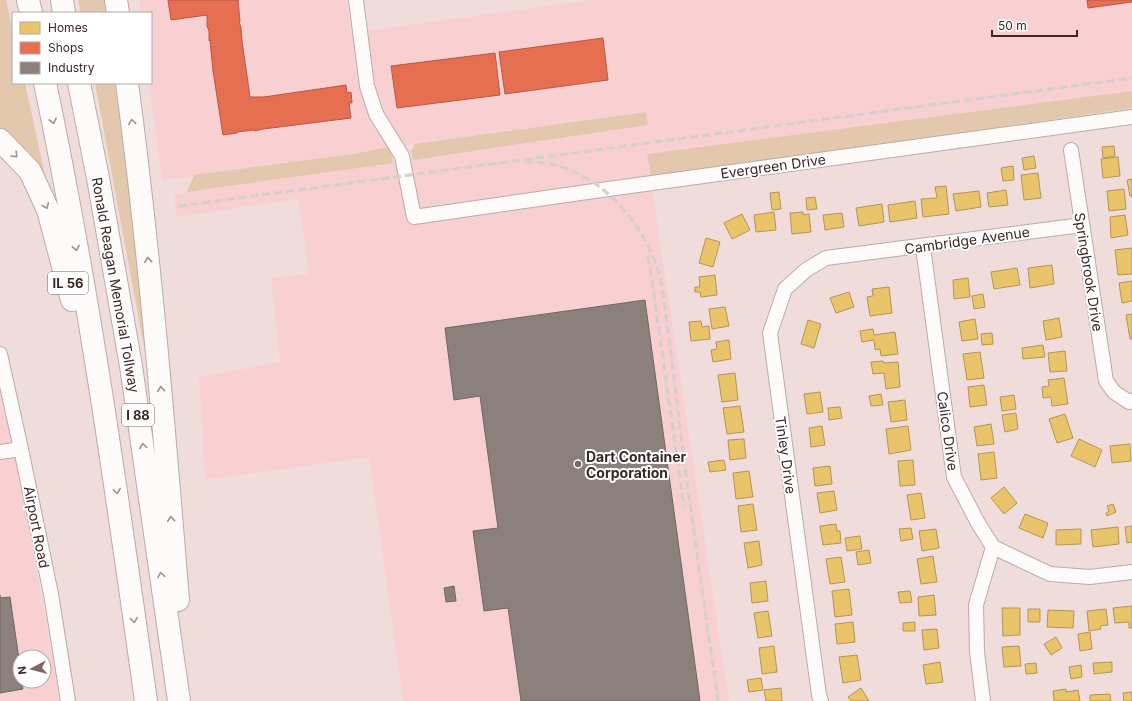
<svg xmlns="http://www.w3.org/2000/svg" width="1132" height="701" viewBox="0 0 1132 701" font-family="Inter,sans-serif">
<rect width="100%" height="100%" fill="#f1dcdc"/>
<path fill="#f9d0d1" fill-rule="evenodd" d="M140,0H347L351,33L590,0H1132V91L647,154L729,701H403L369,457L205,480L199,377L280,362L271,278L309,274L298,199L177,217L174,194L648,125L646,112L415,144L389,147L353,154L162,180L149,83H151V13H140Z
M0,380L9,414L60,701H0ZM20,657H44V681H20Z"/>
<path fill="#e4c8ad" d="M0,0H6L13,32V83H25L46,180L0,132Z
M78,0H106L108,13H81Z
M95,83H118L151,385Z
M1132,91V108L651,178L647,154Z
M646,112L648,125L413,160L411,151L415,144Z
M389,147L394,163L187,192L194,175L353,154Z"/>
<path fill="#e9c46a" stroke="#b59556" d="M1114,146L1115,156L1103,158L1102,147Z
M1034,156L1036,168L1024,170L1022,158Z
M1118,157L1120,176L1103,178L1101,159Z
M1013,166L1014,180L1003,181L1001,168Z
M1038,173L1041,198L1024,200L1021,175Z
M1132,179V196H1130L1127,180Z
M946,186L949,214L923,217L921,199L937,198L935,187Z
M1124,189L1126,209L1109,211L1107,191Z
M1006,190L1008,205L989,207L987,193Z
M979,191L981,207L956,211L953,194Z
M779,192L781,209L772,210L770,193Z
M815,197L817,209L807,210L806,198Z
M915,201L917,218L890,222L888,205Z
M882,204L884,222L859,226L856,208Z
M774,212L776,230L756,232L754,215Z
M803,212V215L809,214L811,232L792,234L790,213Z
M842,213L844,227L825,230L823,215Z
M742,214L750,230L732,239L724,223Z
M1125,215L1128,235L1111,238L1110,217Z
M706,238L720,242L713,267L699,263Z
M1132,248V274L1118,275L1115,250Z
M1052,265L1054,284L1030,288L1028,268Z
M1017,268L1020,285L994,289L991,272Z
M715,275L717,295L701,297L700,292H695V287H700L699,277Z
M968,278L970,297L954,299L953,280Z
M1132,281V301L1122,303L1119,283Z
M889,287L892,313L870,316L867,297L873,296L872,289Z
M849,292L854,307L836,313L830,298Z
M983,294L985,307L974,309L972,296Z
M725,307L729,326L712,329L709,309Z
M1132,314V339H1130L1126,315Z
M1059,318L1062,337L1046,340L1043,321Z
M975,319L978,339L962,341L959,322Z
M808,320L821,324L814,348L801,344Z
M701,321L702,327L709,326L710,339L691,341L689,322Z
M873,329L874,335L895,332L898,354L881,356L880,349L875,350L874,340L862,342L860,331Z
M992,333L993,344L982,345L981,334Z
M729,340L731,359L713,362L711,350L717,349L716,342Z
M1043,345L1045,357L1023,359L1022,348Z
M1065,351L1067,371L1050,372L1048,353Z
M980,352L984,378L967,380L963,354Z
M883,361L884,363L898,362L900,387L886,389L884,373L873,374L871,362Z
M735,373L738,400L722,402L718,375Z
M1064,378L1068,404L1052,406L1051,397L1043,398L1042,387L1049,386L1048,380Z
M984,385L987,405L970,407L968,387Z
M820,392L823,412L807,414L804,394Z
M881,394L883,405L871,406L869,396Z
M1014,395L1016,409L1002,411L1000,397Z
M905,400L907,420L891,422L888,402Z
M740,406L744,432L727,434L723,408Z
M840,407L842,418L829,420L828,408Z
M1016,413L1018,429L1005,432L1002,415Z
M1065,414L1073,438L1057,443L1049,419Z
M991,424L994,444L977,446L974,427Z
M822,426L825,445L811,447L809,428Z
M908,426L911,450L889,454L886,429Z
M744,439L746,458L730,460L728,440Z
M1079,439L1102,450L1095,467L1071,456Z
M1130,444L1131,461L1112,463L1110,446Z
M994,452L997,478L981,480L978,454Z
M724,460L726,470L710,472L708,462Z
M913,460L915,485L900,486L898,461Z
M830,466L832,484L815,486L813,468Z
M749,471L753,497L736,499L733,473Z
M1004,487L1017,503L1004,514L991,498Z
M834,491L837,510L820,513L817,493Z
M921,493L925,518L911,520L907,495Z
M753,504L757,530L741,532L738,506Z
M1113,504L1116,512L1107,516L1106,513L1109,511L1107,506Z
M1025,514L1048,523L1043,538L1019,528Z
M836,524L837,531H840L841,543L823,545L820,526Z
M1132,526V542L1127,543L1125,527Z
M1118,527L1119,544L1093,547L1091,530Z
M911,528L913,539L901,541L899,529Z
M936,529L939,548L922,551L919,531Z
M1081,529V544L1056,545V530Z
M860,536L862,549L847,551L845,538Z
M759,541L762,565L748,568L744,543Z
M869,550L871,563L858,565L856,552Z
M933,556L937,582L921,584L917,559Z
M841,557L845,582L830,584L826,559Z
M766,581L768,601L752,603L750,583Z
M849,589L852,615L835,617L832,591Z
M910,591L912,602L900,603L898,592Z
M934,595L936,615L919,616L918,597Z
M1132,606V628H1129V622L1115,623L1113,608Z
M1002,608H1020V635L1003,636Z
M1028,609H1040V622H1028Z
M1106,609L1108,625L1100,626L1101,629L1089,631L1087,611Z
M1048,610L1074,611L1073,628L1047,627Z
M768,611L772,636L758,638L754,613Z
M853,622L855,642L837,644L835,624Z
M915,622V631H903V623Z
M937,629L939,648L924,650L922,630Z
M1090,632L1092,649L1080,651L1078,634Z
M1056,637L1062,648L1051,655L1044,644Z
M774,646L777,672L762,674L759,648Z
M1019,646L1021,666L1004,667L1002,647Z
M857,655L861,680L843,683L839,657Z
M940,662L943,682L926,684L923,665Z
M1112,662V672L1094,674L1093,663Z
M1036,663L1037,673L1026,674L1025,664Z
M1081,665L1082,677L1071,679L1069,667Z
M761,678L763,690L749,692L747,680Z
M781,688L782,701H766L764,690Z
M861,688L869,701H851L848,697Z
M1066,689V692L1078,690L1080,701H1054L1053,691Z
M1132,692V701H1124L1123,693Z
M1110,694L1111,701H1090V695Z"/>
<path fill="#e76f51" stroke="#b45944" d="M168,0H238L240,22H239L241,27L242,41L250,97H264L346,85L347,93L351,92L352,103H349L351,118L263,129L255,131L254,130L237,132V133L223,135L213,71L210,40L209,41V31L207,26V15L171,20Z
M1087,0H1132V2L1088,8Z
M603,38L608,80L505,94L499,52Z
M495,53L500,95L397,108L391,66Z"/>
<path fill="#8a817c" stroke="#736662" d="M645,300L700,701H521L508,608L484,611L473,531L498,528L480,396L454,400L445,328Z
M454,586L456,601L446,602L444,588Z
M0,595V598L10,597L20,666V681H22L23,689L0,693Z"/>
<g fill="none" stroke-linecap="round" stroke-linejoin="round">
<defs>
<path id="street" d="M356,0L367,86L376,114L402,156L414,217L594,191L1132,117
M1071,150L1106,381L1114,392L1129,402L1132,401
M923,247L954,477L978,523L993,547L976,605L977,652L983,701
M0,354L21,449L51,594L68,701
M0,452L21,449
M993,547L1050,574L1090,577L1132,572
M821,701L819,695L770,333L785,289L806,270L826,258L1082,225"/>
<path id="highway" d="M28,0L31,13
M62,0L64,13
M116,0L118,13
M45,83C88,287 117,494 146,701
M79,83L98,178L131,366L179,701
M127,83C150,255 164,428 178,600
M0,140L30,171L48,210L72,300"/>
</defs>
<use href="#street" stroke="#bca9a9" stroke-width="16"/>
<use href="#highway" stroke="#bca9a9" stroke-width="24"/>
<use href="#street" stroke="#fdfafa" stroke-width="14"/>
<use href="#highway" stroke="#fdfafa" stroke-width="22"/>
<path stroke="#d5cfcf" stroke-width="3" stroke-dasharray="8 4" stroke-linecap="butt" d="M525,162C584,159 633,208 654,259C663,281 665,308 668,332C672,361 676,391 679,421C691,515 705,608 718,701
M179,206L1132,78
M648,256L650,267L684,507"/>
</g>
<defs><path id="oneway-chevron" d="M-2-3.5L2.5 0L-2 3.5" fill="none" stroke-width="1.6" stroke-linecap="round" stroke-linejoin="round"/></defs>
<g stroke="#9c9090">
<use href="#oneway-chevron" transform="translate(53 121) rotate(78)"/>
<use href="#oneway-chevron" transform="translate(132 122) rotate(-98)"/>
<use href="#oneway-chevron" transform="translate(15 155) rotate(47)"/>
<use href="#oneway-chevron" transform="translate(46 206) rotate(66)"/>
<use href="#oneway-chevron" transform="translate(76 248) rotate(80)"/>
<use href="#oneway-chevron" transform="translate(148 260) rotate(-96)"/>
<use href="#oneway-chevron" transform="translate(161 389) rotate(-95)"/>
<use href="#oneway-chevron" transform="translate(143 446) rotate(-98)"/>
<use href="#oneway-chevron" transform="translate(117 491) rotate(82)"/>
<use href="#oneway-chevron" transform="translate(171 519) rotate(-95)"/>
<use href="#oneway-chevron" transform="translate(161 575) rotate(-98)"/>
<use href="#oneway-chevron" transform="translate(134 620) rotate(82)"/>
</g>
<circle fill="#7b6666" stroke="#fff" stroke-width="1.5" cx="578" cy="464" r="4"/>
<g text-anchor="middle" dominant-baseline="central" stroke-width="4" stroke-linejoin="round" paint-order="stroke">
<g fill="#fff" stroke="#766767" stroke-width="1">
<rect x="48" y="272" width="40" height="22" rx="3"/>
<rect x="122" y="404" width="32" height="22" rx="3"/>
</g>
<g font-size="13" font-weight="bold" fill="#3c2626">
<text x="68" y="283">IL 56</text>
<text x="138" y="415">I 88</text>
</g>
<g font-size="14" fill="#3c2626" stroke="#fff">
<text transform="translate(773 166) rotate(-8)">Evergreen Drive</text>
<text transform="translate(967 240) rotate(-8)">Cambridge Avenue</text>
<text transform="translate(1089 272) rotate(81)">Springbrook Drive</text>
<text transform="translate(116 285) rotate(80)">Ronald Reagan Memorial Tollway</text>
<text transform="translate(948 431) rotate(82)">Calico Drive</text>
<text transform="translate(786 455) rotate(82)">Tinley Drive</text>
<text transform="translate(37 527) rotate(79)">Airport Road</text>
</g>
<g font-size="14" font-weight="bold" fill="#3c2626" stroke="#fff" text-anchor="start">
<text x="586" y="456">Dart Container<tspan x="586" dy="16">Corporation</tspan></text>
</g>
</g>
<rect x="12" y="12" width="140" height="72" fill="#ffffff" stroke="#b1a8a8"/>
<rect x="20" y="22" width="20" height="12" fill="#e9c46a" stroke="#b1a8a8"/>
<text x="48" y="32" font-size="12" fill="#3c2626">Homes</text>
<rect x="20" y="42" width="20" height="12" fill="#e76f51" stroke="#b1a8a8"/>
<text x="48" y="52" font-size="12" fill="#3c2626">Shops</text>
<rect x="20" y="62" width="20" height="12" fill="#8a817c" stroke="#b1a8a8"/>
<text x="48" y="72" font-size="12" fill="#3c2626">Industry</text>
<g transform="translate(32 669) rotate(263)"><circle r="19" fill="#ffffff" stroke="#b1a8a8"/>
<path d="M0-3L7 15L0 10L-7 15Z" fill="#7b6666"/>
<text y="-6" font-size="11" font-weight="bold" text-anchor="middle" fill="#3c2626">N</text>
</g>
<path d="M992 30v6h85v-6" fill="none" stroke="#3c2626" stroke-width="2"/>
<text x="998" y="30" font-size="12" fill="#3c2626" stroke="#ffffff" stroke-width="3" paint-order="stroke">50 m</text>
</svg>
